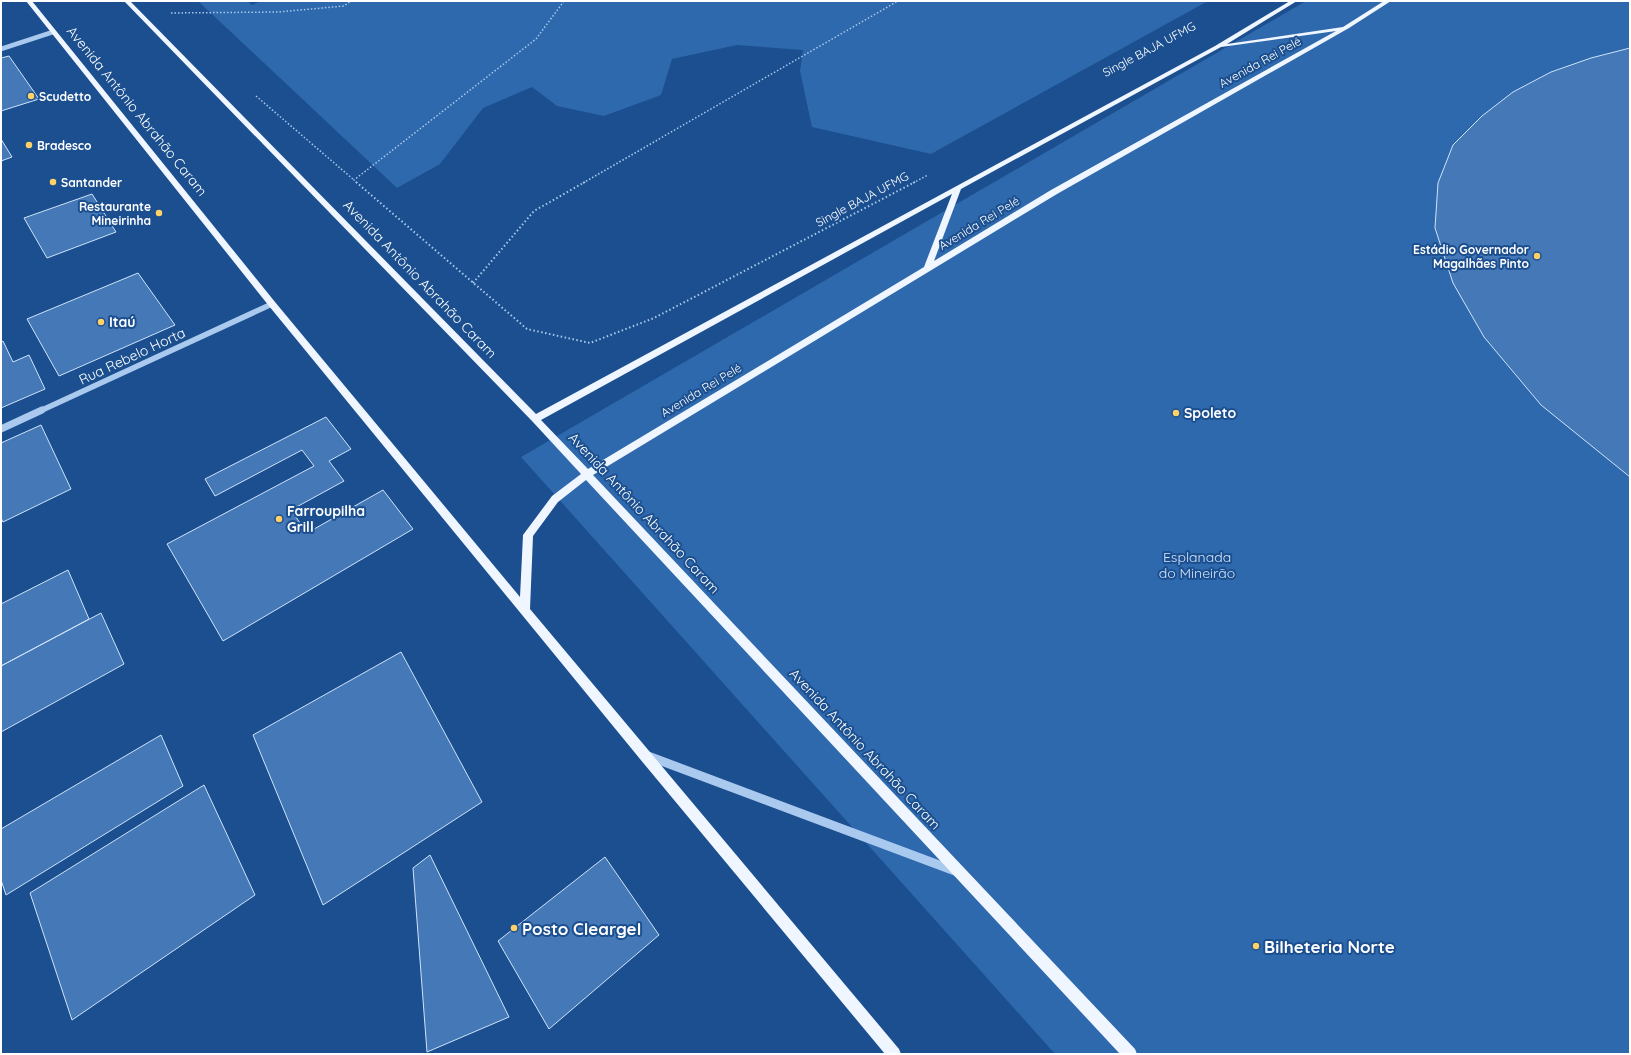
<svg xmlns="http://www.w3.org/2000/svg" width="1631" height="1055" viewBox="0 0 1631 1055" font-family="Quicksand,sans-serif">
<rect width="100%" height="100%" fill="#1b4f8f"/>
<path fill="#2e69ad" d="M198,1H247L252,5L261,1H1208L931,154L812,127L800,71L803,50L737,45L672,59L661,95L604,116L557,106L532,87L483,108L440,164L397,188Z
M1306,1H1630V1054H1055L521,457Z"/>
<path fill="#4478b7" stroke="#cfe3fa" d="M1630,48V477L1541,405L1484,337L1453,283L1435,228L1438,183L1453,145L1482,116L1513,92L1551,72L1591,58Z
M9,56L39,99L1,111V58Z
M1,139L12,157L1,161Z
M92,194L116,232L47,258L24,218Z
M138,273L175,325L59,376L27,319Z
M3,341L13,362L29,355L45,389L1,408V342Z
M326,417L351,449L329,461L344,481L291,510L307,533L383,490L413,529L223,641L167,544L314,466L302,450L215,496L205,479Z
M41,425L71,489L3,522L1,518V443Z
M68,570L89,619L1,666V604Z
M101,613L124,664L1,732V666Z
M401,652L482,802L323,905L253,735Z
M161,735L183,786L6,895L1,880V829Z
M204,785L255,895L72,1020L30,893Z
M430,855L509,1017L427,1052L413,868Z
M605,857L659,935L549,1029L498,941Z"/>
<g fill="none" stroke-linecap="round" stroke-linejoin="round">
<path stroke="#a9c9ee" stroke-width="1.5" stroke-dasharray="1.5 2" stroke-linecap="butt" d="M171,13L278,12L344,6L351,1
M256,96L354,180
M357,183L354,180L536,39L564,1
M583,183L898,1
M913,183L928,175"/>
<path stroke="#a9c9ee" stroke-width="2" stroke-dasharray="1.5 2.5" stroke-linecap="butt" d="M356,182L527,329L590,343L654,318L915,182
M473,283L534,211L585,182"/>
<path stroke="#a9c9ee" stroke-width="4.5" d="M1,49L53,32"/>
<path stroke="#a9c9ee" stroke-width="5.5" d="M40,411L272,304"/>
<path stroke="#a9c9ee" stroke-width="7" d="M1,429L42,410"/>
<path stroke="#a9c9ee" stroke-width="9" d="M648,756L955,871"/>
<path fill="#f0f6ff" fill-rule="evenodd" d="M26,1H32L275,302L520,597L523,535L552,496L581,474L532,421L124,1H130L536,414L1215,46L1290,1H1297L1227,44L1343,27L1384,1H1391L1349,28L1057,194L593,475L1135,1049L1137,1054H1120L586,480L558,502L533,536L530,609L899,1049L901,1054H885L640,759L269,306ZM1336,31L1051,190L934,261L961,189L1221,47ZM952,194L924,267L588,469L541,420Z"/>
</g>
<g fill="#ffd166" stroke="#1b4f8f" stroke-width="1.5">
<circle cx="31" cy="96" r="4"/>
<circle cx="29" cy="145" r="4"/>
<circle cx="53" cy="182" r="4"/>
<circle cx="159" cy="213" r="4"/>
<circle cx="1537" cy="256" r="4"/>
<circle cx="101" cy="322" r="4"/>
<circle cx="1176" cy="413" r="4"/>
<circle cx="279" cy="519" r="4"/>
<circle cx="514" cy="928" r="4"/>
<circle cx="1256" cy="946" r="4"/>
</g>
<g text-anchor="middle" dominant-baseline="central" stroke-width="4" stroke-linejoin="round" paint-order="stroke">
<g font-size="12" fill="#fff" stroke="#1b4f8f">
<text transform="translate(1149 49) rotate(-28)">Single BAJA UFMG</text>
<text transform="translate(1260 62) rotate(-29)">Avenida Rei Pelé</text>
<text transform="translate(862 199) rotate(-28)">Single BAJA UFMG</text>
<text transform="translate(979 223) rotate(-31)">Avenida Rei Pelé</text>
<text transform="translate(701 390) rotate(-31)">Avenida Rei Pelé</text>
</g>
<g font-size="12" font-weight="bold" fill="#fff" stroke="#1b4f8f" text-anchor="start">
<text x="39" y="96">Scudetto</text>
<text x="37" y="145">Bradesco</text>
<text x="61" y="182">Santander</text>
<text x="151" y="206" text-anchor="end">Restaurante<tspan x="151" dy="14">Mineirinha</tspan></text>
<text x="1529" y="249" text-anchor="end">Estádio Governador<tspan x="1529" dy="14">Magalhães Pinto</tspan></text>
</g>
<g font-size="14" fill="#fff" stroke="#1b4f8f">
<text transform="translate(137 111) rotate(51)">Avenida Antônio Abrahão Caram</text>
<text transform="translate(420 279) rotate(46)">Avenida Antônio Abrahão Caram</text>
<text transform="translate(132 356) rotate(-25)">Rua Rebelo Horta</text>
<text transform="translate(644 513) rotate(47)">Avenida Antônio Abrahão Caram</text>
<text transform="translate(865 749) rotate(47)">Avenida Antônio Abrahão Caram</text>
</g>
<g font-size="14" font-weight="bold" fill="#fff" stroke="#1b4f8f" text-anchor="start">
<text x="109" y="322">Itaú</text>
<text x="1184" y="413">Spoleto</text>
<text x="287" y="511">Farroupilha<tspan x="287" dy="16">Grill</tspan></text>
</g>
<g font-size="14" fill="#cfe3fa" stroke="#1b4f8f">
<text x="1197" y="557">Esplanada<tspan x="1197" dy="16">do Mineirão</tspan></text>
</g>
<g font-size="17" font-weight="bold" fill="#fff" stroke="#1b4f8f" text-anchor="start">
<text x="522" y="928">Posto Cleargel</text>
<text x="1264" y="946">Bilheteria Norte</text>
</g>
</g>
<rect width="1631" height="1055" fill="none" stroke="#ffffff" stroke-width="4"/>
</svg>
